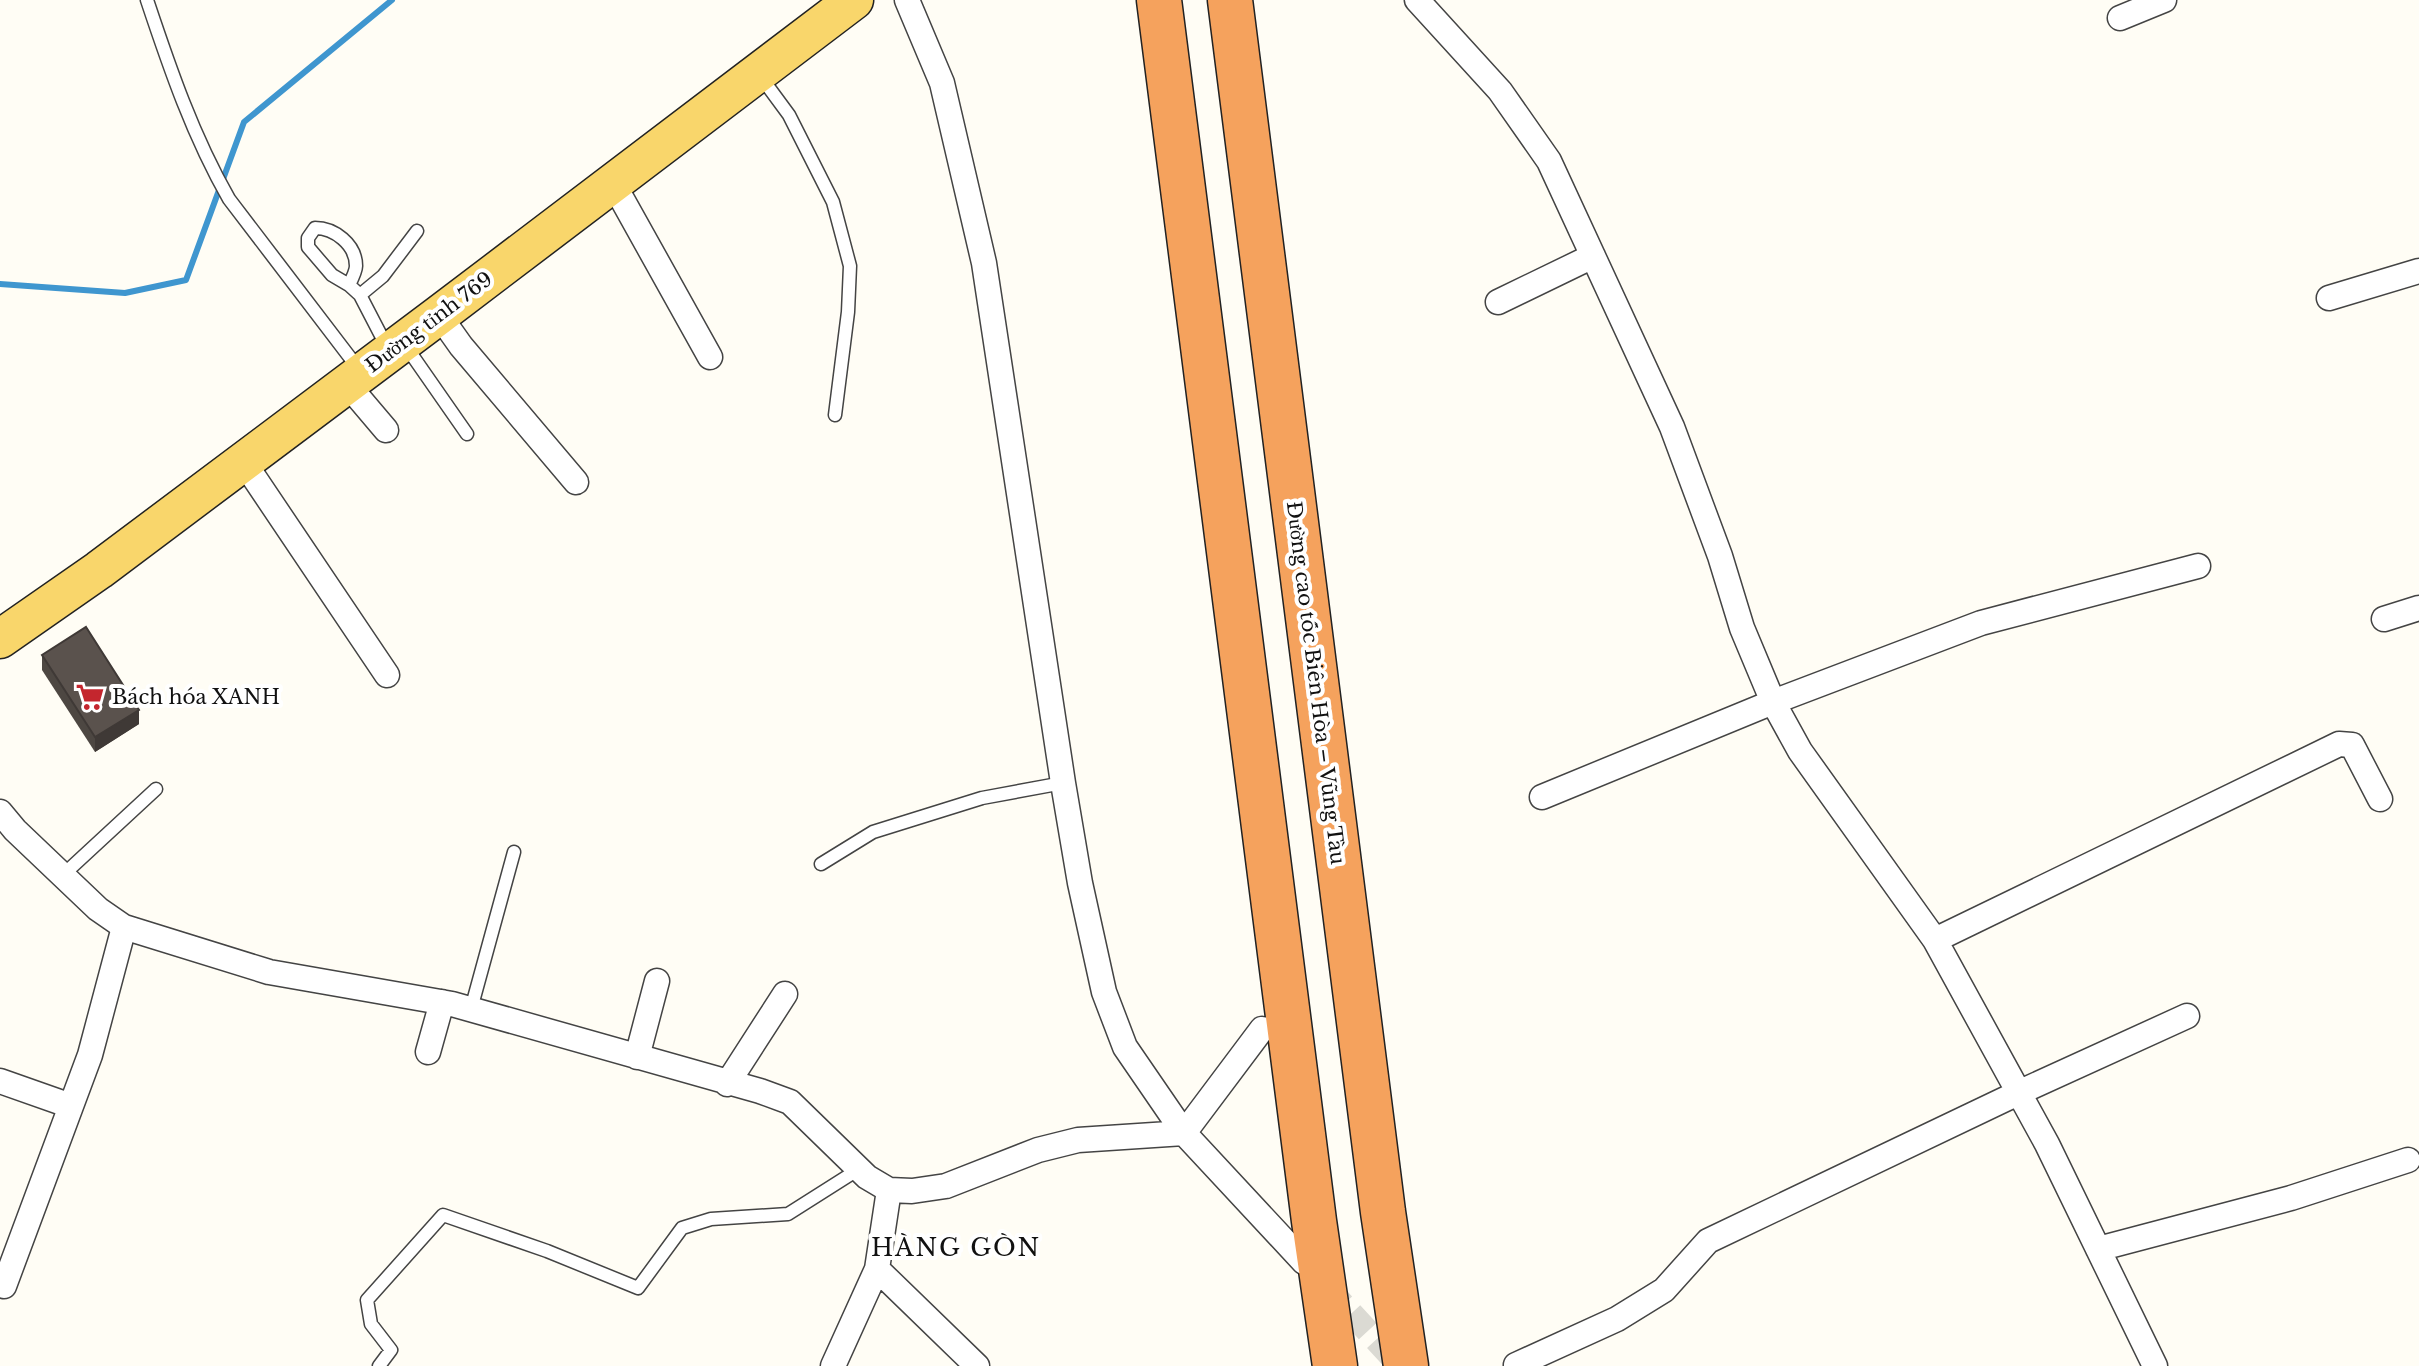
<svg xmlns="http://www.w3.org/2000/svg" width="2419" height="1366" viewBox="0 0 2419 1366" font-family="'Libre Baskerville',serif">
<rect width="100%" height="100%" fill="#fffdf5"/>
<g fill="none" stroke-linecap="round" stroke-linejoin="round">
<path stroke="#3f96cf" stroke-width="6" d="M0,284L125,293L186,280L244,122L392,0"/>
<path stroke="#dbdad3" stroke-width="24" stroke-dasharray="24 12" stroke-linecap="butt" d="M1327,1287L1400,1366"/>
<defs>
<path id="service" d="M147,0C170,69 193,136 229,199L358,368
M761,77L789,115L833,202L850,266L848,312L835,415
M349,285C352,279 356,271 356,266C356,244 334,228 315,228L308,238V247L332,275L349,285L360,295L388,349
M360,295L383,276L417,231
M405,345L467,434
M821,864L873,832L982,798L1063,783
M63,875L156,789
M471,1009L514,852
M379,1366L391,1350L371,1324L367,1300L443,1215L547,1251L638,1288L682,1228L711,1219L788,1214L859,1169"/>
<path id="minor" d="M907,0L942,83L984,263L1063,783L1080,883L1104,992L1125,1047L1184,1133L1304,1262
M1417,0L1500,91L1549,161L1672,427L1720,556L1742,628L1773,702L1800,751L1935,940L2047,1144L2155,1366
M2120,18L2164,0
M613,183L710,357
M2329,298L2419,271
M1498,302L1593,256
M439,315L461,346L576,482
M347,384L386,430
M243,461L387,675
M2384,619L2419,608
M1542,797L1773,702L1981,623L2198,566
M0,812L15,830L98,909L124,927L269,972L452,1004L760,1091L790,1102L867,1177L889,1190L912,1191L946,1186L1038,1150L1078,1140L1184,1133L1262,1029
M1935,940L2339,744L2352,745L2380,799
M428,1052L442,1002
M637,1057L657,981
M0,1081L71,1106
M727,1084L785,994
M2098,1249L2291,1198L2408,1160
M877,1269L977,1366
M4,1286L90,1055L124,927
M1516,1365L1617,1319L1664,1290L1708,1241L2018,1093L2187,1016
M833,1366L877,1269L889,1190"/>
<path id="primary" d="M0,639L99,570L439,315L854,0"/>
<path id="motorway" d="M1159,0L1314,1221L1335,1366
M1230,0L1383,1212L1406,1366"/>
</defs>
<use href="#service" stroke="#444" stroke-width="15"/>
<use href="#minor" stroke="#444" stroke-width="27"/>
<use href="#primary" stroke="#222" stroke-width="41"/>
<use href="#motorway" stroke="#222" stroke-width="47"/>
<use href="#service" stroke="#fff" stroke-width="12"/>
<use href="#minor" stroke="#fff" stroke-width="24"/>
<use href="#primary" stroke="#f9d66b" stroke-width="38"/>
<use href="#motorway" stroke="#f5a25d" stroke-width="44"/>
</g>
<path fill="#4d4742" d="M42,655L139,724L95,752L42,670Z"/>
<path fill="#3f3936" d="M139,710V724L95,752V737Z"/>
<path fill="#5a524d" stroke="#3f3936" stroke-width="2" d="M86,627L139,710L95,737L42,655Z"/>
<defs>
<symbol id="supermarket-bare" viewBox="-9 -9 18 18"><path d="M-6-5.5h2.5l.6 2H6L4.5 2H-2.5L-4.4-4H-6ZM-1.5 3.2a1.3 1.3 0 1 0 .1 0ZM3 3.2a1.3 1.3 0 1 0 .1 0Z" fill="#c4262e" stroke="#fff" stroke-width="2.5" paint-order="stroke"/></symbol>
</defs>
<g fill-rule="evenodd">
<use href="#supermarket-bare" x="70" y="677" width="40" height="40"/>
</g>
<g text-anchor="middle" dominant-baseline="central" stroke-width="8" stroke-linejoin="round" paint-order="stroke">
<g font-size="20" fill="#111" stroke="#fff">
<text transform="translate(429 322) rotate(-37)">Đường tỉnh 769</text>
<text transform="translate(1316 683) rotate(83)">Đường cao tốc Biên Hòa – Vũng Tàu</text>
</g>
<g font-size="20" fill="#111" stroke="#fff" text-anchor="start">
<text x="112" y="697">Bách hóa XANH</text>
</g>
<g font-size="24" letter-spacing="2" fill="#111" stroke="#fff">
<text x="956" y="1247">HÀNG GÒN</text>
</g>
</g>
</svg>
